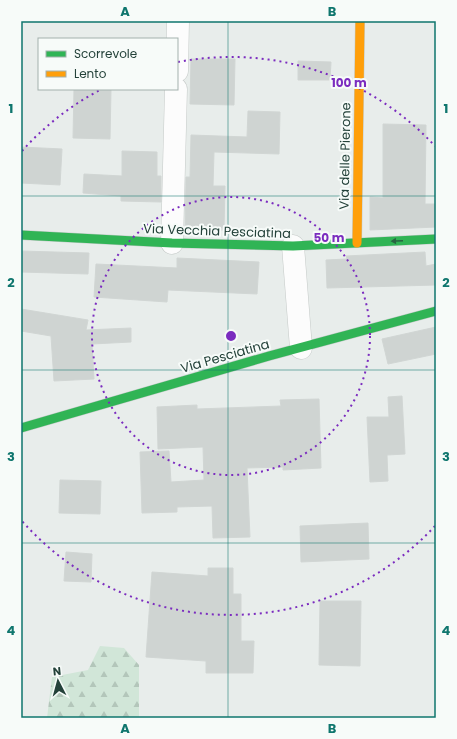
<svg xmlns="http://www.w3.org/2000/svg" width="457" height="739" viewBox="0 0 457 739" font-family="Poppins,sans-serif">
<defs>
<pattern id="forest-firs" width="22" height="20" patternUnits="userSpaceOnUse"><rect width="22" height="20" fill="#d1e6d8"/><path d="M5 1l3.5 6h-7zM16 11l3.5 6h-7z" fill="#b3c6ba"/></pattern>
</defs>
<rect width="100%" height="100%" fill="#e8edeb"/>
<path fill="url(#forest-firs)" d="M100,646L124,648L139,665V718H47L52,677L88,670Z"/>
<path fill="#cfd4d2" stroke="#d1d6d4" d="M191,59H235L234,105L190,104Z
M298,61L331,62L330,80H298Z
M74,89H111L110,139L73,138Z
M248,111L280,112L279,154L214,152L213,186H225L224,230H185L186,177H190L191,135L247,137Z
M383,124L426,125L425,204H436V227L370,230V197L383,198Z
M21,147L62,149L60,185L21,183Z
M122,151L157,152V176H161V202L121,201V196L83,193L84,174L122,176Z
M21,251L89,253L88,274L21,272Z
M425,252L426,266L436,264V285L327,288L326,260L347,259L346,256Z
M177,258L259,262L257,294L168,290L167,302L94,297L96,264L177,268Z
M21,309L88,320L86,330L131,328V342L92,344L94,379L54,381L51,336L21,331Z
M436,327V354L388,364L382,339Z
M402,396L405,454L387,455L388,481L370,482L367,417H389L388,397Z
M319,399L321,468L283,470V467L247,468L250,537L213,538L212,506L177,507V512L142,513L140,452L169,451L171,482L204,480L203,447L158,449L157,407L197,405V409L281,406L280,400Z
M60,480L101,481L100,514L59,513Z
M368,523L369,559L301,562L300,526Z
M66,552L92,554L91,582L64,581Z
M208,568H233V594H241V641H254L253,673H206V661L146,657L152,572L208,576Z
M320,601H361L360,666L319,665Z"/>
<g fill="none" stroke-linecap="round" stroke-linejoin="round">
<defs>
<path id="street" d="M177,71L178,21
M172,243L176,89
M293,246L301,348"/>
<path id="fast" d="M21,235L172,243L293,246L436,239
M21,428L269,356L436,311"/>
<path id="slow" d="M357,243L360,21"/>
</defs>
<use href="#street" stroke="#c5cac8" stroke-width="23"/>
<use href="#fast" stroke="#c3cbc8" stroke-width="10"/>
<use href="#slow" stroke="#c3cbc8" stroke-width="10"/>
<use href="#street" stroke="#fcfcfc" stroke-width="22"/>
<use href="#fast" stroke="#30b455" stroke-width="9"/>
<use href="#slow" stroke="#ff9f0a" stroke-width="9"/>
</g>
<defs><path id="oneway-solid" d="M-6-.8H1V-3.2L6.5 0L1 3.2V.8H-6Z"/></defs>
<use fill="#286442" href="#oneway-solid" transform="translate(397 241) rotate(177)"/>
<path fill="none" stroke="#0f766e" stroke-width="1" stroke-opacity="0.55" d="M228,21V718M21,196H436M21,370H436M21,543H436"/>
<g fill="none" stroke="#7b2cbf" stroke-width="2" stroke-dasharray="2 4">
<circle cx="231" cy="336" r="139"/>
<path d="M435 526A279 279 0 0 1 22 521M22 151A279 279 0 0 1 100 90M178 62A279 279 0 0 1 435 146"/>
</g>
<g text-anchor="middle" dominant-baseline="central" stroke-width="4" stroke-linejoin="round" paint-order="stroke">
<g font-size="13" fill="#24423a" stroke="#f7fbf9">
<text transform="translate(345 156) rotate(-89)">Via delle Pierone</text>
<text transform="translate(217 231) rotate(2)">Via Vecchia Pesciatina</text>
<text transform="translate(225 356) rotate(-16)">Via Pesciatina</text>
</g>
</g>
<circle cx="231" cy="336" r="6" fill="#7b2cbf" stroke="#f7fbf9" stroke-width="2"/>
<g font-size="12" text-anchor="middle" font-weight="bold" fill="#7b2cbf" stroke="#f7fbf9" stroke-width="4" stroke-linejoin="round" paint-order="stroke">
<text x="349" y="87">100 m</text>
<text x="329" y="242">50 m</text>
</g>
<rect width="457" height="739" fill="none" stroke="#f7fbf9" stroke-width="44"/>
<rect x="38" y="38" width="140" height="52" fill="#f7fbf9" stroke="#a3b1ad"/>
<rect x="46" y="51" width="20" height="6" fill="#30b455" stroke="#a3b1ad"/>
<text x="74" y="58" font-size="12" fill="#24423a">Scorrevole</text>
<rect x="46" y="71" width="20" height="6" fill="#ff9f0a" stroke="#a3b1ad"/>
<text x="74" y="78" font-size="12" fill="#24423a">Lento</text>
<g transform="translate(58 681) rotate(354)" stroke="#f7fbf9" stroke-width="3" paint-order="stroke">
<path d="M0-3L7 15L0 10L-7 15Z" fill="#24423a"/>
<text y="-6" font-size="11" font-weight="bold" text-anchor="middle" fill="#24423a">N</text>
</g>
<rect x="22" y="22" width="413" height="695" fill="none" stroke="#0f766e" stroke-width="1.5"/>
<g font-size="13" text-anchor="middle" font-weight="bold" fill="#0f766e">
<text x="125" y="16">A</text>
<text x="332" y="16">B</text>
<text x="11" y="113">1</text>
<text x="446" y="113">1</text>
<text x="11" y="287">2</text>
<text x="446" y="287">2</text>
<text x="11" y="461">3</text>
<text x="446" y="461">3</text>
<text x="11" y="635">4</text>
<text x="446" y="635">4</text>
<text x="125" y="733">A</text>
<text x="332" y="733">B</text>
</g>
</svg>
